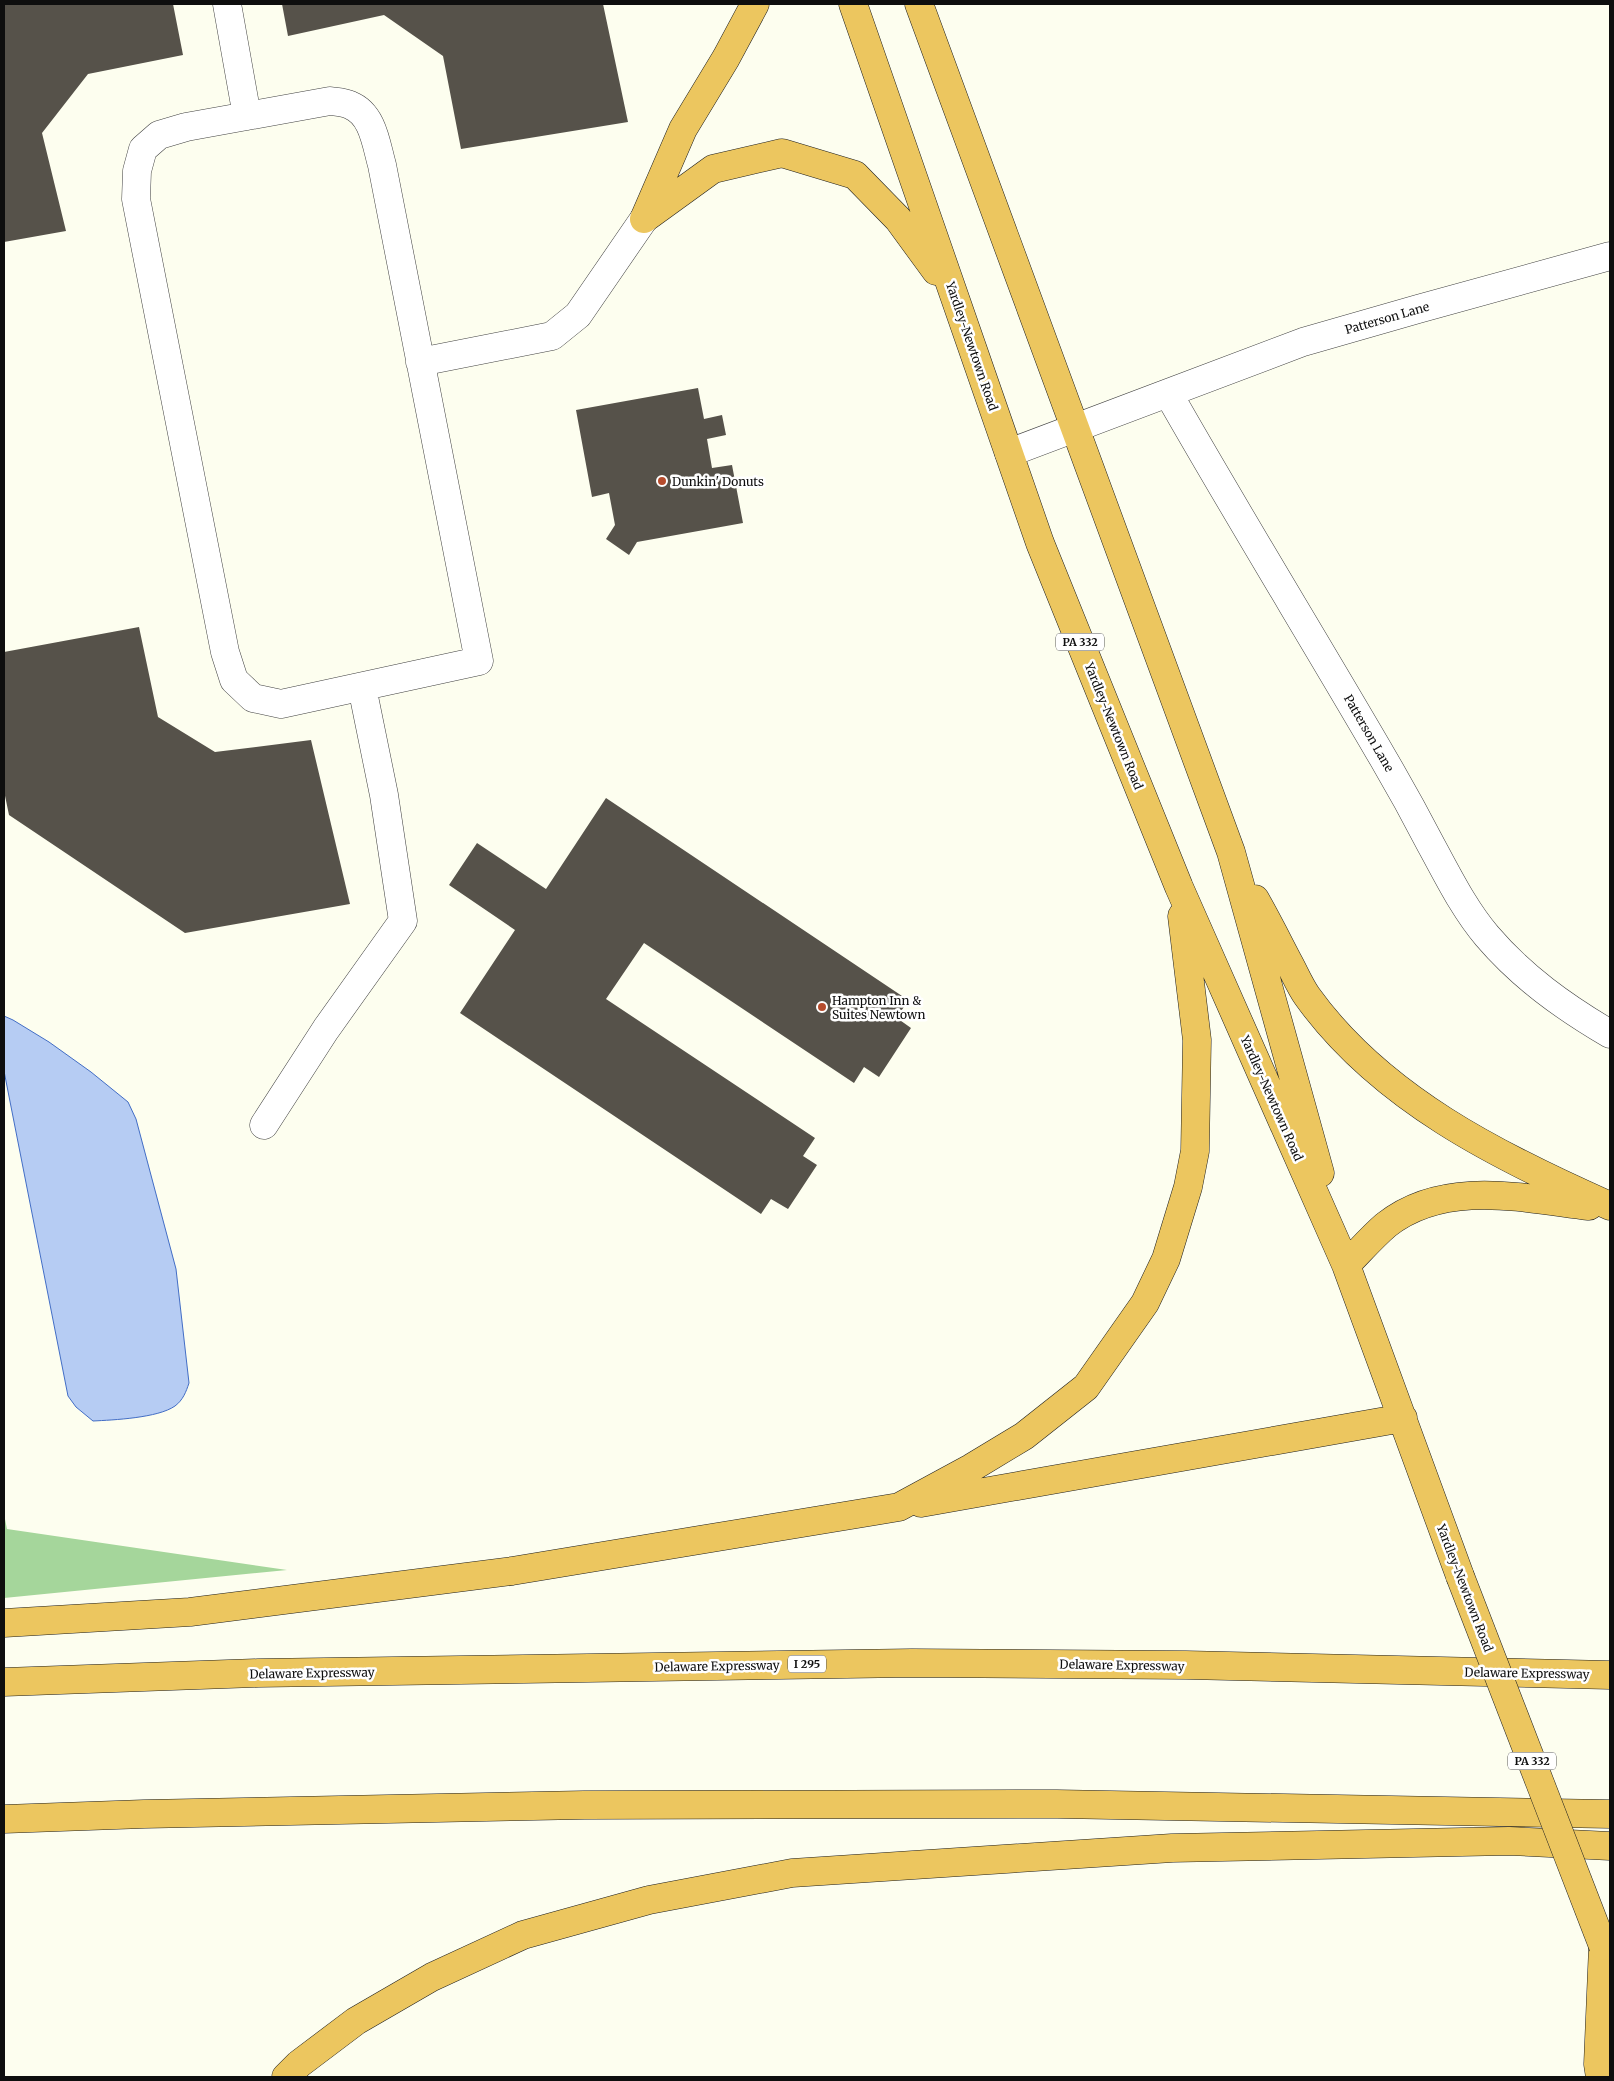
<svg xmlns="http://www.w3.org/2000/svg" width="1614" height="2081" viewBox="0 0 1614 2081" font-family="Merriweather,serif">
<rect width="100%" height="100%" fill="#fdfeef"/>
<path fill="#a5d69b" d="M4 1514 7 1529 287 1570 4 1598Z"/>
<path fill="#b6ccf3" stroke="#426dc5" d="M4 1016 13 1020 49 1042 91 1072 128 1102 136 1119 176 1269 189 1383C186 1392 183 1400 175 1406 158 1418 113 1420 93 1421L76 1407 68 1396 4 1071Z"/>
<path fill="#56524a" d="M4 4H173L183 55 88 74 42 133 66 231 4 242Z
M282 4H603L628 122 461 149 443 56 384 15 288 36Z
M698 388 704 419 722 415 726 435 707 439 712 468 732 465 743 523 637 542 629 555 606 539 615 525 609 493 592 497 576 410Z
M139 627 158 717 215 752 311 740 350 904 185 933 9 815 4 791V652Z
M606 798 908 1000 897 1018 911 1028 879 1077 864 1067 854 1083 644 943 606 999 815 1138 803 1156 817 1165 788 1209 771 1199 761 1214 460 1013 515 930 449 885 477 843 546 889Z"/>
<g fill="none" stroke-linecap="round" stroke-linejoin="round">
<g stroke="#414141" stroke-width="29">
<path id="minor" d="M227 4 247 116
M330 101C336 102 344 102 350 105 373 114 376 144 382 165L479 661 281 704 253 698 234 680 225 652 136 199 137 171 143 149 159 135 186 127Z
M420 362 552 336 578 315 644 219
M1168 393C1238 516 1312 636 1383 758 1400 787 1416 816 1431 845 1448 876 1464 909 1487 936 1522 977 1564 1007 1610 1034
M1009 453 1303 342 1418 309 1610 256
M264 1125 326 1029 403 921 384 795 362 687"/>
</g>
<g stroke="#1f1f1f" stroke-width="29">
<path id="highway" d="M853 4 1040 543 1179 887 1346 1265 1460 1576
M919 4 1231 852 1320 1173
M644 219 713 169 782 153 855 175 898 219 936 271
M644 219 683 129 726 58 755 4
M1255 899C1267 920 1278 942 1289 963 1295 974 1300 986 1307 996 1380 1098 1499 1157 1610 1206
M1346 1265C1359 1252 1372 1237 1386 1225 1444 1179 1523 1198 1589 1206
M921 1503 1403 1418
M4 1623 190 1612 512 1571 899 1507 971 1468 1024 1436 1086 1387 1145 1303 1166 1259 1188 1187 1195 1151 1197 1040 1182 916
M4 1682 258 1673 912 1663 1186 1665 1610 1675
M4 1819 144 1814 584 1805 1057 1804 1610 1814
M286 2077 299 2064 356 2021 432 1977 523 1935 649 1900 792 1873 1172 1848 1509 1841 1610 1846
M1600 2077 1598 2064 1603 1946"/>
</g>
<use href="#minor" stroke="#fff" stroke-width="28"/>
<use href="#highway" stroke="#ecc65f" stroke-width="28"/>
<g stroke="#1f1f1f" stroke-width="29" stroke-linecap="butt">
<path id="highway-bridge" d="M1460 1576 1603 1946"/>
</g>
<use href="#highway-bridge" stroke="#ecc65f" stroke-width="28"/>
</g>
<g fill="#b64c2d" stroke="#fff" stroke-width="2">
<circle cx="662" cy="481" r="5"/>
<circle cx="822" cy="1007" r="5"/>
</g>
<g text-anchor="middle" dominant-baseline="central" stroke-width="5" stroke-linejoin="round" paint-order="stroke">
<g fill="#fff" stroke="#565656" stroke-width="1">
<rect x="1056" y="633.5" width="48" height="17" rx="4"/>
<rect x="788" y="1655.5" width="38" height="17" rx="4"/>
<rect x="1508" y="1752.5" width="48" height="17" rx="4"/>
</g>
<g font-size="11" font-weight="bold" fill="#0e0e0e">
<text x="1080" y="642">PA 332</text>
<text x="807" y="1664">I 295</text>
<text x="1532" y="1761">PA 332</text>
</g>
<g font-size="12" fill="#0e0e0e" stroke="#fff">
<text transform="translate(1387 318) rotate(-16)">Patterson Lane</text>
<text transform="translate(972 346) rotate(71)">Yardley-Newtown Road</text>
<text transform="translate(1114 726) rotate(68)">Yardley-Newtown Road</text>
<text transform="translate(1369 733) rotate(60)">Patterson Lane</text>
<text transform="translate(1272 1098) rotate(66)">Yardley-Newtown Road</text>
<text transform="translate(1465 1588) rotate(69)">Yardley-Newtown Road</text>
<text transform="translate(1122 1665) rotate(1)">Delaware Expressway</text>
<text transform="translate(717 1666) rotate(-1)">Delaware Expressway</text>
<text transform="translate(312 1673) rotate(-1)">Delaware Expressway</text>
<text transform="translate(1527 1673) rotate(1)">Delaware Expressway</text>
</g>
<g font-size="12" fill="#0e0e0e" stroke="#fff" text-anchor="start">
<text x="672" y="481">Dunkin' Donuts</text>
<text x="832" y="1000">Hampton Inn &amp;<tspan x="832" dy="14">Suites Newtown</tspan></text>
</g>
</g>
<rect width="1614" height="2081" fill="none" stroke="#0e0e0e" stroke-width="10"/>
</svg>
